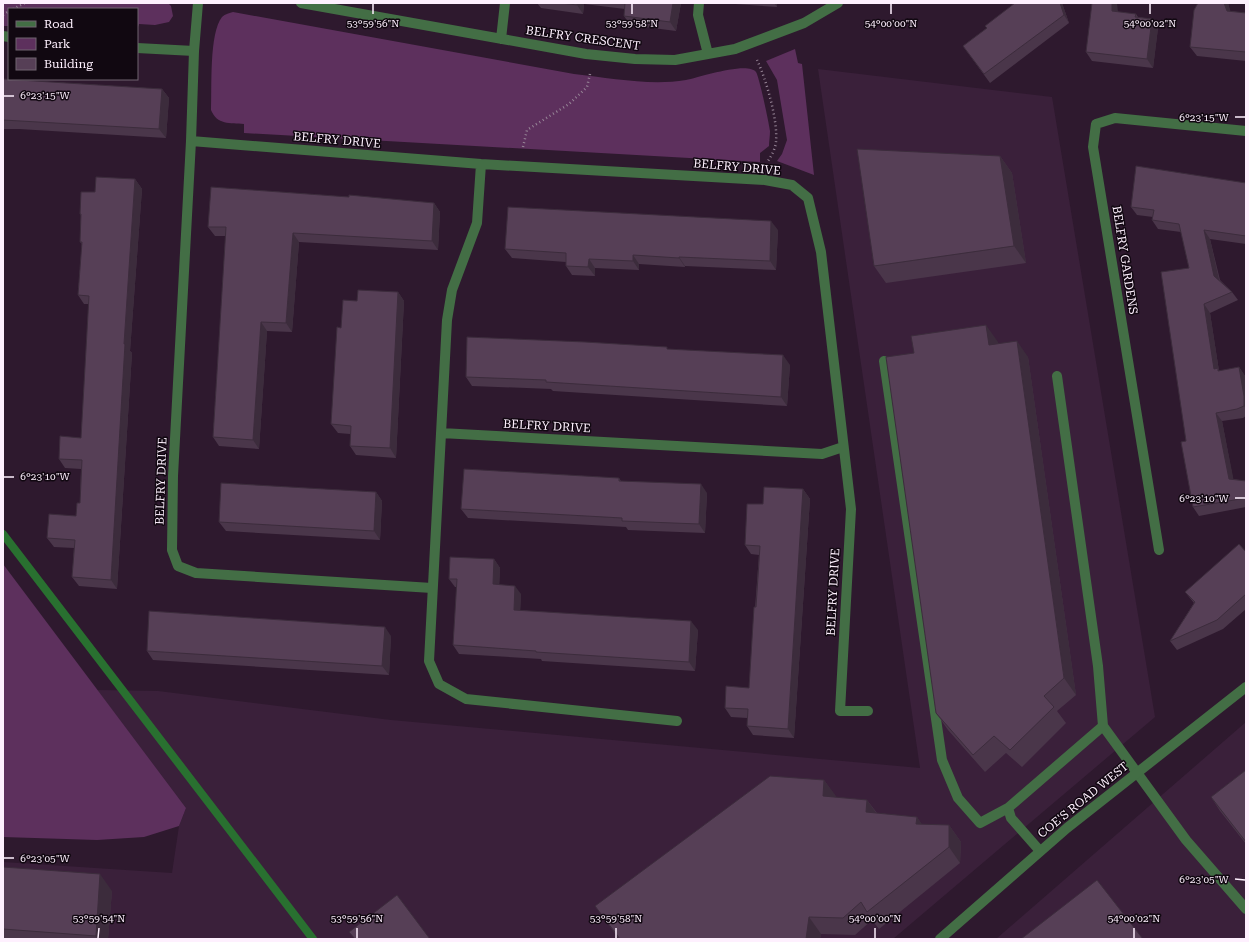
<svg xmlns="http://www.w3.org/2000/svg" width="1249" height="942" viewBox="0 0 1249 942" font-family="'Roboto Serif',serif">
<rect width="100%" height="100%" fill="#2e192e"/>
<path fill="#3a203a" d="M818 69 1052 97 1155 717 893 939H3V862L172 873 179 826 186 808 97 690 158 691 391 720 920 768Z
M1246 722V939H996Z"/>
<path fill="#5d305d" d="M3 3H168L171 6 173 16 169 22 155 25 139 24 137 30V9H9V26H3Z
M233 12 574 74C611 78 650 86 686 80 700 77 748 61 756 72 759 76 769 123 770 131 770 136 769 141 769 146L760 153V162L244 133V124C230 123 217 125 211 110 212 88 209 33 222 17 225 14 230 13 233 12Z
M795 49 798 63 802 64 814 175 777 161 782 154 787 140 777 80 766 61Z
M3 564 186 808 179 826 144 837 97 840 3 837Z"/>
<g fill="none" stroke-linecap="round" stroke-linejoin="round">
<path stroke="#297030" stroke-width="8" d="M3 534 313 939"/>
<path stroke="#978697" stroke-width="2.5" stroke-dasharray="1 3" stroke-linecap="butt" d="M13 9 25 3
M3 15 9 11
M757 60C766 79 778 120 776 141 776 147 772 155 768 161
M523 147 527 130 569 104 587 87 590 74"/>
<path stroke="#436e45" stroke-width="10" d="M884 361 942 760 958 798 980 823 1008 808
M1057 376 1098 666 1103 726 1186 840 1246 909
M1040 851 1011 818 1008 808 1103 726"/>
<path stroke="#436e45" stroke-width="10" d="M198 3 194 51 191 141 173 476 172 550 178 566 196 573 432 588
M301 3 586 54 635 59 675 60 735 49 804 23 838 3
M699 3 698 15 708 54
M3 36 9 37
M501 39 505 3
M137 48 194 51
M191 141 481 164 765 180 792 185 808 198 821 252 851 509 840 711H868
M481 164 477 223 452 290 447 320 429 661 439 684 466 699 677 721
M441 433 822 454 843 447
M1159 550 1093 147 1096 124 1115 118 1246 131
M940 939 1067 828 1246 687"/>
</g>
<path fill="#4a364a" d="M537 3H681L676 31 630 25 624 16 625 9 584 4 583 14 541 8Z
M734 3H777V7L735 4Z
M1062 3 1069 23 990 83 963 46 987 28Z
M1198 3H1228L1230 11 1246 13V61L1197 56 1190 47Z
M1118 12 1136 14 1138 17 1152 19 1158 28 1153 68 1092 61 1086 52Z
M3 79 162 89 169 98 166 138 19 129H3Z
M1000 156 1012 173 1026 263 886 283 874 266Z
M135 179 142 189 130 351 132 353 117 589 79 586 72 577 74 548 54 547 47 538 76 516 80 503 81 469 65 468 59 459 81 438 89 304H84L78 295 82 244 80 242 81 216 80 214 95 192Z
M1246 183V244L1210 239 1220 280 1232 292 1238 300 1210 313 1219 371 1239 367 1245 376 1246 381V416L1243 418 1222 421 1233 479 1246 481V507L1199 516 1193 507 1186 441 1189 268 1181 232 1158 229 1152 220 1153 217 1137 215 1131 207Z
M349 197 434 203 440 212 438 250 299 242 292 332 267 331 259 449 219 446 213 437 226 236H215L208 227Z
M778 230 776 270 685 266V267L639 264V270L595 268V276L572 275 566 266V262L512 258 505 249Z
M398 292 404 301 396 458 356 455 350 446V434L338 433 331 424 341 328 357 301Z
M998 342V343L1028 357 1076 695 1057 711 1066 723 1022 767 1006 753 985 772 948 730 936 713Z
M669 349 790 365 787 406 553 391 551 389 472 386 466 377Z
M619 478 621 481 707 493 705 533 628 530 626 527 468 518 461 509Z
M803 489 810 499 794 738 753 735 747 726V718L731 717 725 708 749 688 759 555 751 554 745 545 763 504Z
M376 492 382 501 380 540 226 531 219 522Z
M1246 552V609L1223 629 1177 650 1170 641 1194 603 1185 592Z
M494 559 500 568 499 585 521 594 520 610 698 630 695 671 542 661 541 659 459 654 453 645 457 587H455L449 579Z
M391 636 389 675 153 660 147 651Z
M1246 770V844L1220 811 1211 797Z
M824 780 836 797 867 800 877 813 917 817 922 825H949L961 842 960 863 879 929 872 920 855 935 821 934 820 939H619L595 906Z
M3 867 112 891 108 939H3Z"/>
<path fill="#3c2c3c" d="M577 3H584V4L583 14 577 5Z
M673 3H681L676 31 670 22Z
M774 3H777V7Z
M1060 3H1062L1069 23 1064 15Z
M1112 3H1117L1119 20 1112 11Z
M1224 3H1228L1233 20 1227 11Z
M1152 19 1158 28 1153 68 1147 59Z
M162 89 169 98 166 138 159 129Z
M1000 156 1012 173 1026 263 1014 246Z
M135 179 142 189 130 351 132 353 117 589 111 580 124 344Z
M434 203 440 212 438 250 432 241Z
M771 221 778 230 776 270 770 261Z
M1204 230 1210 239 1220 284 1214 276Z
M293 233 299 242 292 332 286 323Z
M633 255 639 264V270L633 261Z
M679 257 685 266V267L679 258Z
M589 259 595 268V276L588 267Z
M398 292 404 301 396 458 390 448Z
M1204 304 1210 313 1219 371 1224 377 1214 369Z
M261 322 267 331 259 449 253 440Z
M986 325 998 342 1001 361 989 345Z
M1017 341 1028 357 1076 695 1064 678Z
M783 355 790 365 787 406 781 397Z
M1239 367 1245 376 1246 381V409L1244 406Z
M1216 413 1222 421 1235 487 1229 479Z
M701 484 707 493 705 533 699 524Z
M803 489 810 499 794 738 788 729Z
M376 492 382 501 380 540 374 531Z
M494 559 500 568 499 593 493 584Z
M515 586 521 594 520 619 514 610Z
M691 621 698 630 695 671 689 662Z
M385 627 391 636 389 675 382 666Z
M824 780 836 796 835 813 823 796Z
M867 800 879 817 866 812Z
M917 817 928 833 916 824Z
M949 825 961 842 960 863 949 847Z
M100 874 112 891 108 939H98L96 936Z
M809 917 821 934 820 939H806Z"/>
<path fill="#563f56" stroke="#3c2c3c" d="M561 3H577V5Z
M625 3H673L670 22 624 16Z
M1015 3H1060L1064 15 984 74 963 46 987 28 985 26Z
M1092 3H1112V11L1136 14 1135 17 1152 19 1147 59 1086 52Z
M1198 3H1224L1227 11 1246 13V52L1190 47 1194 10Z
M3 79 162 89 159 129 3 120Z
M857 149 1000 156 1014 246 874 266Z
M1136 166 1246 183V236L1204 230 1214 276 1232 292 1204 304 1214 369 1218 368V371L1239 367 1244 396V406L1237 409 1216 413 1229 479 1246 481V498L1193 507 1181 442 1186 441 1161 272 1189 268 1179 224 1152 220 1154 210 1131 207Z
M96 177 135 179 124 344H125L111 580 72 577 75 540 47 538 49 514 76 516 77 503H80L82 460 59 459 60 436 81 438 89 296 78 295 82 242H80L81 214H80L81 192H95Z
M211 187 349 197V195L434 203 432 241 293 233 286 323 261 322 253 440 213 437 226 227H208Z
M508 207 771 221 770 261 679 257V258L633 255V261L589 259 588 267 566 266V253L505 249Z
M358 290 398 292 390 448 350 446 351 426 331 424 337 327 341 328 343 300 357 301Z
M986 325 989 345 1017 341 1064 678 1044 696 1054 707 1010 750 994 736 973 755 936 713 886 357 914 353 911 336Z
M467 337 585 342 667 347V349L783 355 781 397 546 382V380L466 377Z
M464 469 619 478V481L701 484 699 524 622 521V518L461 509Z
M221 483 376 492 374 531 219 522Z
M764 487 803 489 788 729 747 726 748 709 725 708 726 686 749 688 754 607H756L760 546 745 545 747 504H763Z
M1239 544 1246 552V594L1217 620 1170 641 1195 602 1185 592Z
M450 557 494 559 493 584 515 586 514 610 691 621 689 662 536 652V651L453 645 457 579H449Z
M149 611 385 627 382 666 147 651Z
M1246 770V842L1211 797Z
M770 776 824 780 823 796 867 800 866 812 917 817 916 824 949 825V847L867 912 861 902 843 918 809 917 806 939H620L595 906Z
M3 867 100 874 96 936 3 929Z
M1097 880 1143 939H1021Z
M397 895 430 939H355L349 932Z"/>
<path fill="none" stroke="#fef0fe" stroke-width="1.5" d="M373 14V4M632 14V4M891 14V4M1150 14V4M4 96H14M1235 117H1245M4 477H14M1235 498H1245M4 858H14M1235 879 1245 880M98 938 99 928M357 938V928M616 938V928M875 938V928M1134 938V928"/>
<g text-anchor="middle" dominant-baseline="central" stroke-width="3" stroke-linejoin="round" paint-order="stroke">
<g font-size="12" fill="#fef0fe" stroke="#110811">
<text transform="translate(583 38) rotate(8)">BELFRY CRESCENT</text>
<text transform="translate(337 140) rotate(5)">BELFRY DRIVE</text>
<text transform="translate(737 167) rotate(5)">BELFRY DRIVE</text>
<text transform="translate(1125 260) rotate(81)">BELFRY GARDENS</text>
<text transform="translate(547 426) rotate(3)">BELFRY DRIVE</text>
<text transform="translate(161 481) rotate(-88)">BELFRY DRIVE</text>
<text transform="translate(833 592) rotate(-87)">BELFRY DRIVE</text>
<text transform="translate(1083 800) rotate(-39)">COE'S ROAD WEST</text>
</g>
</g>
<g font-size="10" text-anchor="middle" fill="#fef0fe" stroke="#110811" stroke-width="3" stroke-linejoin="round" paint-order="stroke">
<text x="373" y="27">53°59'56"N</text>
<text x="632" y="27">53°59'58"N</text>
<text x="891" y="27">54°00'00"N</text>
<text x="1150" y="27">54°00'02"N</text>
<text x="45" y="99">6°23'15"W</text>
<text x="1204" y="121">6°23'15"W</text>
<text x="45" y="480">6°23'10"W</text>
<text x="1204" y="502">6°23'10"W</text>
<text x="45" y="862">6°23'05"W</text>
<text x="1204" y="883">6°23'05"W</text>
<text x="99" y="922">53°59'54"N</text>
<text x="357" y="922">53°59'56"N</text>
<text x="616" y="922">53°59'58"N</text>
<text x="875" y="922">54°00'00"N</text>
<text x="1134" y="922">54°00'02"N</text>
</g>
<rect width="1249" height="942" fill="none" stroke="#fef0fe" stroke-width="8"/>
<rect x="8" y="8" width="130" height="72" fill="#110811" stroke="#706570"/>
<rect x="16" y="21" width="20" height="6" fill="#436e45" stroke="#706570"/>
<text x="44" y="28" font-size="12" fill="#fef0fe">Road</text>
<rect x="16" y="38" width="20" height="12" fill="#5d305d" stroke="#706570"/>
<text x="44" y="48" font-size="12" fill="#fef0fe">Park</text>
<rect x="16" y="58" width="20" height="12" fill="#563f56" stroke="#706570"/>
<text x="44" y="68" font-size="12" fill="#fef0fe">Building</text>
</svg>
